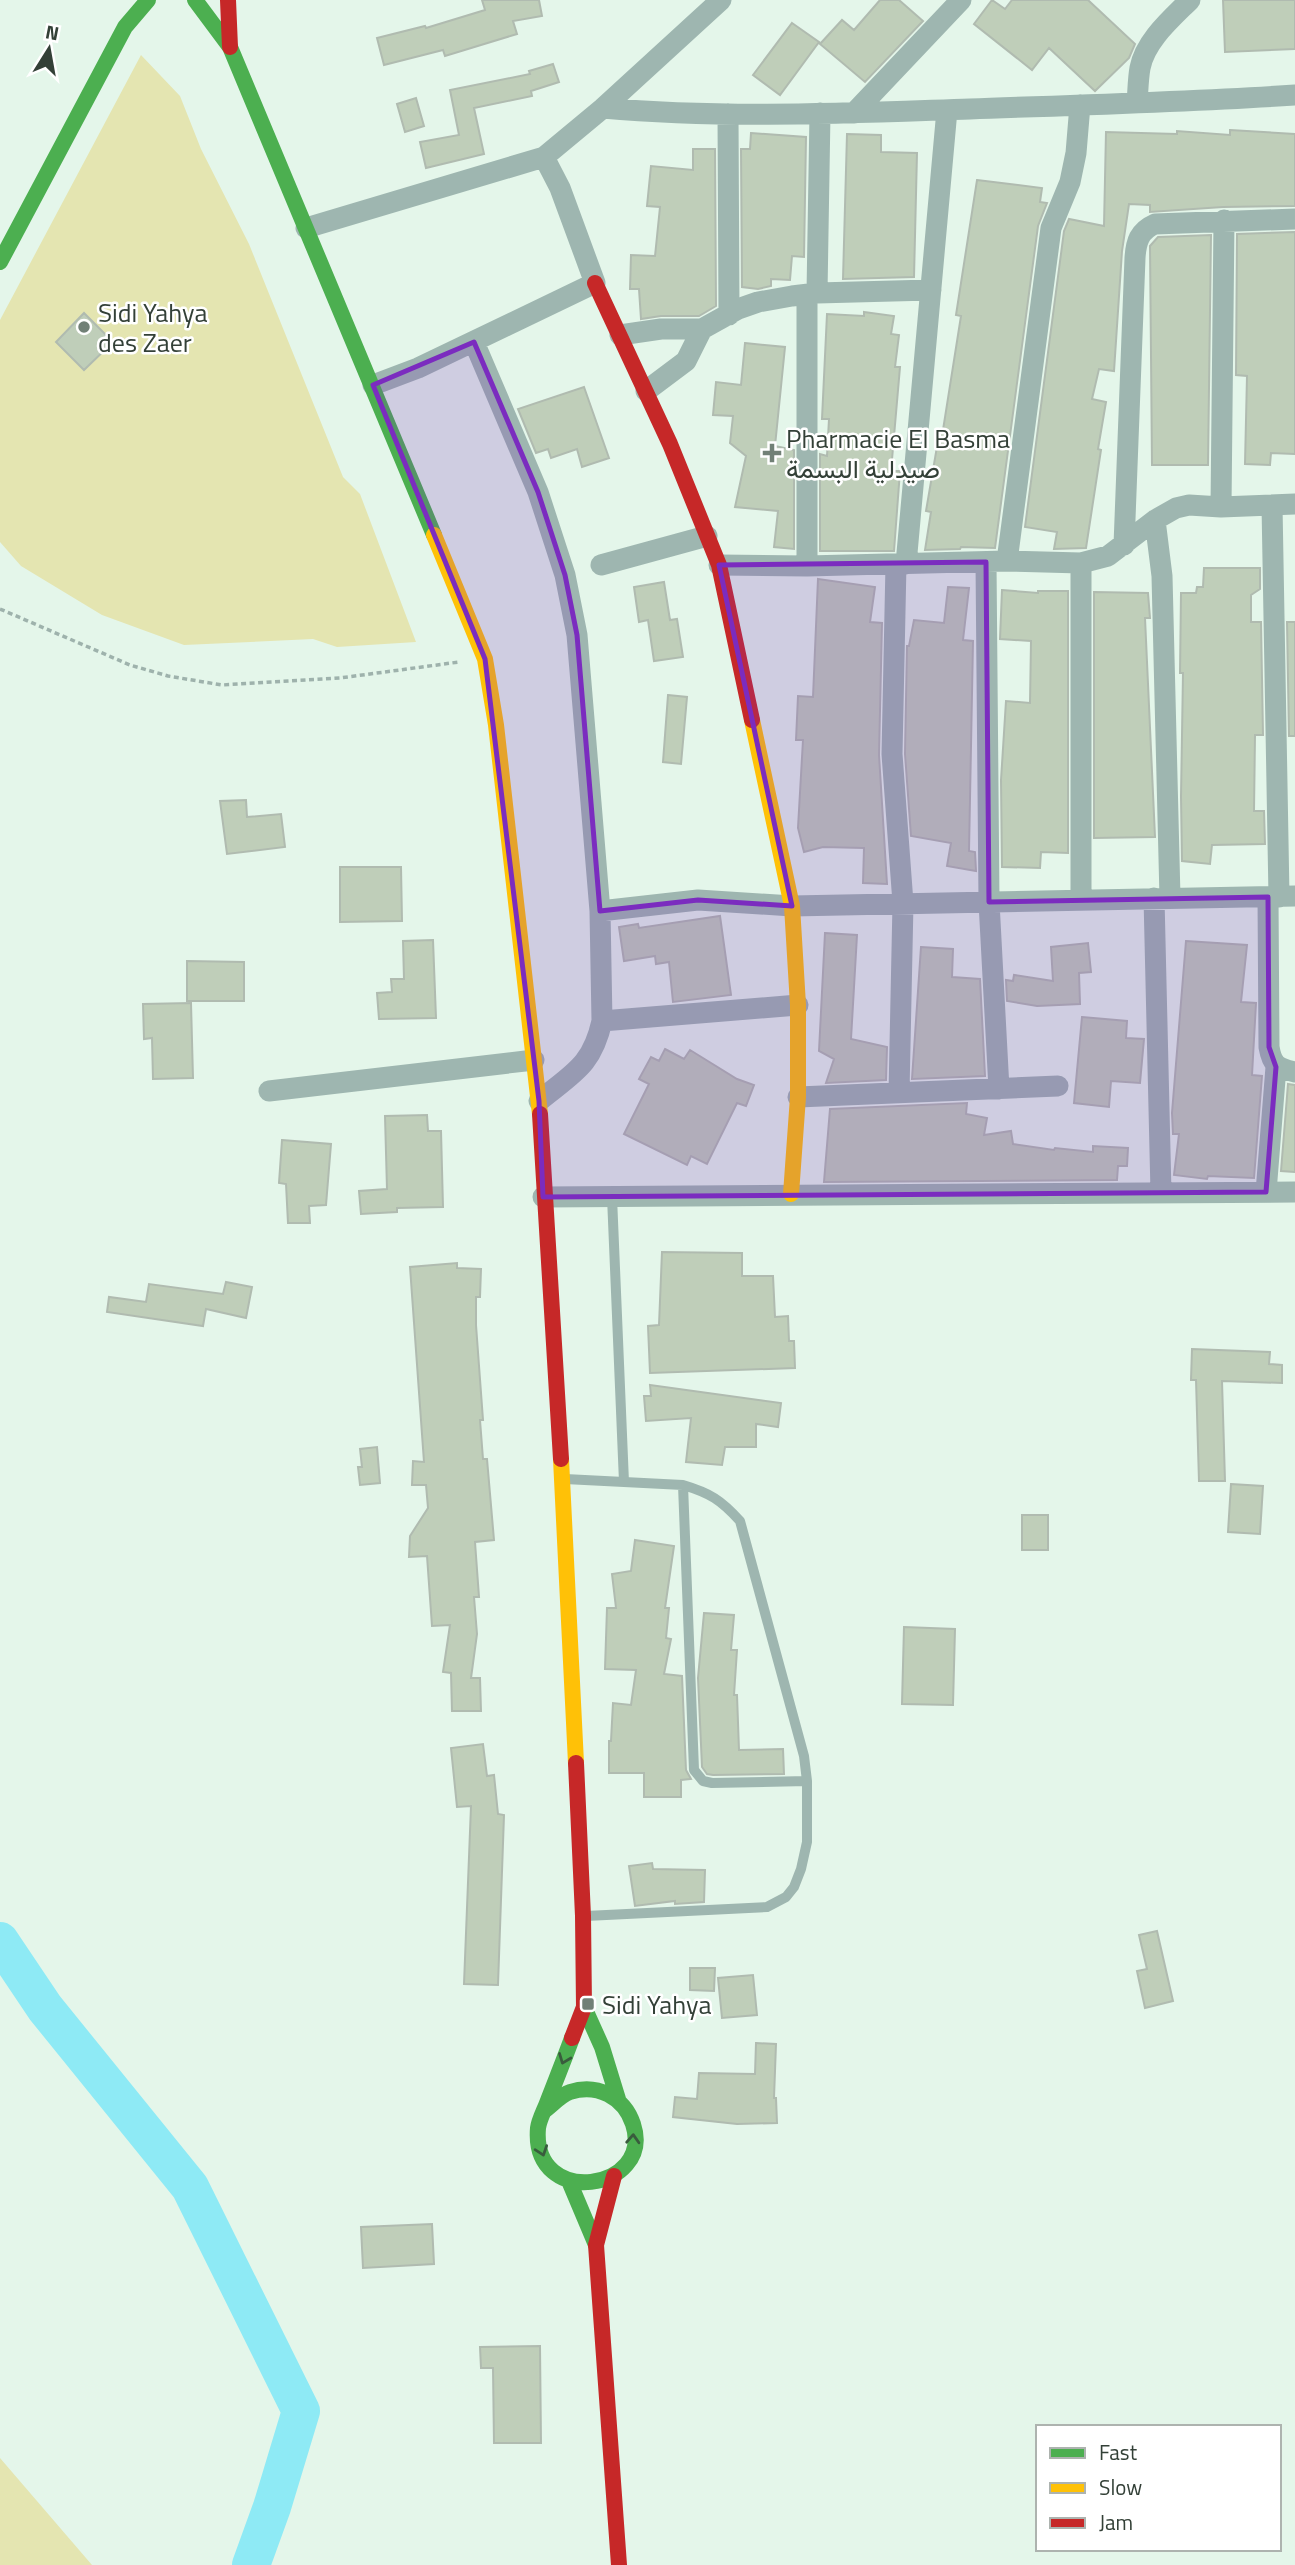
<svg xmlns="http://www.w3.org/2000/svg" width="1295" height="2565" viewBox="0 0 1295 2565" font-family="'Titillium Web',Vazirmatn,sans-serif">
<rect width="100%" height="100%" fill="#e4f6ea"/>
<path fill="#e4e5b1" d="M141 55 180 96 201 149 249 244 343 477 360 494 416 642 337 647 313 639 184 645 102 615 21 566 0 542V320Z
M0 2458 92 2565H0Z"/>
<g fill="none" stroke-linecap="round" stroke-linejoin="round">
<path stroke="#8eeaf5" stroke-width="38" d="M0 1941 45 2008 190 2187 301 2411 272 2507 251 2565"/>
</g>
<path fill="#bfceb9" stroke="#b0bbb0" stroke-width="2" d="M482 0H539L542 16 513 21 517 34 445 56 443 50 384 65 377 38 425 26 426 28 485 10Z
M880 0H899L923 21 865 82 820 44 842 20 854 30Z
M992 0 1005 9 1012 0H1088L1135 44 1129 58 1095 91 1049 48 1032 70 974 24Z
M1223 0H1295V49L1225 52Z
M792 23 819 42 780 95 753 75Z
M553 64 559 82 531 91 532 96 474 108 484 154 426 168 420 142 459 135 450 90 530 74 529 71Z
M416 98 424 126 405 132 397 104Z
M1230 130 1295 134V206L1223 207 1150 212V205L1129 204 1122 251 1114 371 1099 369 1092 399 1106 402 1098 449 1101 450 1086 548 1054 549 1057 532 1025 527 1064 231 1069 219 1104 226 1106 132 1177 134V131L1230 135Z
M751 133 806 137 804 257 792 256 790 280 771 279V286L758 289 742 287 741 149H750Z
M847 134 881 135V152L917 153 914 277 843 279Z
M693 149H715L716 306 699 316H661L641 319 639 289H630L631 255 655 256 660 207 647 206 651 166 693 170Z
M977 180 1042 188 1040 202 1047 203 1038 226 995 548 961 547 960 549 925 550 931 512 926 511 940 429 943 430 961 316 956 315Z
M1295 232V454L1271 453 1270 465 1245 464 1247 376 1236 375 1237 234Z
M1211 235 1208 465H1152L1150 246 1158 237Z
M864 312 894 316 891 334 899 335 895 367H900L891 471H900L894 551H820V454L827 456 829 419H822L827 314 864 316Z
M84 313 113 342 84 370 56 342Z
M745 343 785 347 775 446 794 450V549L774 547 778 511 735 507 746 456 730 443 733 416 713 415 716 382 741 385Z
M584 387 609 458 582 467 577 449 551 458 548 449 536 453 518 409Z
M1204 568H1260V589L1251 595V622H1261L1263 735H1255L1254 811H1264L1265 844 1212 845 1210 864 1182 861 1181 797 1183 673H1180L1181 593H1196L1197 587H1203Z
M818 579 875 587 870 622 882 623 879 755 887 884 863 883 864 848 823 847 804 852 798 828 803 740H796L798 696 813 697Z
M664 582 670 620 677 619 683 657 654 661 648 620 639 622 634 587Z
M948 587 969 588 963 640 973 641 969 851 975 852 976 871 947 866 951 843 911 836 905 754 907 646H909L914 620 944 623Z
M1002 590 1038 593V591H1068V853L1041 852 1040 868 1002 867 1001 780 1006 701 1030 703 1031 641 1000 639Z
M1094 592 1148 593 1150 618H1145L1155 837 1094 838Z
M1287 622H1295V736H1289Z
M668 695 687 697 681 764 663 762Z
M246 800 247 817 281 814 285 847 227 854 220 801Z
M340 867H401L402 921 340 922Z
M720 916 731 995 673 1002 669 962 656 964 655 956 624 961 619 927 638 924 639 928Z
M825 933 857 935 851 1039 887 1047 886 1080 826 1083 834 1059 819 1051Z
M433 940 436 1018 379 1019 377 993 392 992 391 979H404L403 941Z
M1186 941 1247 945 1241 1002 1256 1003 1252 1075 1262 1076 1254 1178 1208 1176 1207 1179 1174 1175 1179 1134H1173L1172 1113Z
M1088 943 1091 972 1079 973 1080 1004 1037 1006 1007 1001 1006 980 1013 981 1014 975 1053 981 1051 947Z
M921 947 953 949 952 977 980 979 985 1076 912 1079Z
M187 961 244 962V1001H187Z
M191 1003 193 1078 153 1079 152 1038 144 1039 143 1004Z
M1082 1017 1127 1021 1126 1038 1144 1039 1140 1083 1111 1081 1109 1107 1074 1103Z
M665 1049 684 1059 690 1050 737 1079 754 1085 746 1106 737 1103 707 1164 691 1156 687 1165 624 1134 649 1084 639 1079 651 1057 659 1061Z
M1288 1084 1295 1085V1172L1281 1171Z
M967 1103 966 1114 987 1118 984 1135 1011 1131 1013 1144 1054 1150 1055 1148 1093 1152V1146L1128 1148 1127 1166H1118L1117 1180 824 1182 830 1109Z
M427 1115 428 1131H441L443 1207 397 1208V1212L361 1214 359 1191 387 1189 385 1116Z
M282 1140 331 1144 326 1205 309 1206 310 1223H288L286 1184 279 1183Z
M662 1252 742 1253V1276H773L775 1317 788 1316 789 1341H794L795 1368 650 1373 648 1326 659 1325Z
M457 1263V1268L481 1269 480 1297H476V1325L483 1420H480L483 1459H487L494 1540 475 1542 479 1597H474L477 1634 471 1678H480L481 1711H452L451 1673 443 1672 450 1625 432 1626 427 1556 409 1557 410 1536 428 1508 426 1485H412L413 1461 424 1462 410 1267Z
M226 1282 252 1287 246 1318 206 1309 203 1326 107 1312 109 1297 146 1302 149 1284 223 1294Z
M1192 1349 1270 1352 1269 1364 1282 1365V1383L1222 1381 1225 1481H1199L1196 1380H1191Z
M650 1385 781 1403 778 1427 756 1424V1447H725L722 1465 686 1462 691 1418 646 1421 644 1396H651Z
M377 1447 380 1483 360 1485 358 1467H362L360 1449Z
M1231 1484 1263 1486 1260 1534 1228 1532Z
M1022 1515H1048V1550H1022Z
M635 1540 674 1546 665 1608H669L666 1638 671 1639 664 1674 682 1676 686 1770 691 1779 681 1780V1797H644V1773H609V1741H611L613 1703 631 1705 636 1670 605 1669 607 1608H616L612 1574 631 1571Z
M704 1613 734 1615 731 1650H737L734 1695H737L739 1750 783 1749 784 1774 713 1775 707 1774 702 1767 698 1678Z
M904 1627 955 1629 953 1705 902 1704Z
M483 1744 487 1776 494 1775 498 1814 504 1815 498 1985 464 1984 471 1806 457 1807 451 1748Z
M652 1863 653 1869 705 1870 704 1902 675 1904V1901L635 1906 629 1866Z
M1157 1931 1173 2001 1145 2008 1137 1971 1147 1969 1139 1935Z
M690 1968H715L714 1991 690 1990Z
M753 1975 757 2015 722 2018 718 1978Z
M756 2043 776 2044 774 2098H776L777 2123 737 2124 673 2117 675 2097 697 2099 699 2073 755 2074Z
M432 2224 434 2264 363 2268 361 2227Z
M540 2346 541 2443H494L493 2368H481L480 2347Z"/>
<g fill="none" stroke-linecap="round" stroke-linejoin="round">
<path stroke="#9eb2ac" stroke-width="3.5" stroke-dasharray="5 3.5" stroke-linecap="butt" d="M0 609 130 665 168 676 222 685 340 678 459 662"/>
<path stroke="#9eb6b0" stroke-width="10" d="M612 1197 624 1482
M565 1479 683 1485 694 1770 703 1781 712 1783 807 1781
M586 1916 767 1907 786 1897 794 1887 801 1869 807 1842V1781L804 1756 740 1521C721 1500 710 1493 683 1485"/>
<path stroke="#9eb6b0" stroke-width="21" d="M1137 103C1138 91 1138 79 1140 68 1145 41 1171 19 1190 0
M603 108C725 119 848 113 970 109 1079 105 1187 102 1295 95
M854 113 961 0
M728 114 729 315
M306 228 544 157 603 108 721 0
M817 293 820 113
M620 335 661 329H702L738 309 758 302 792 296 817 293 931 290
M474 342 538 492 565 575 577 635 600 911 602 1021C592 1066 573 1073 539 1101
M373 385 418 368 595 283 560 188 544 157
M646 391 686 361 702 329
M1272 505 1279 897
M1221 507 1224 220
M1155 520 1162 576 1170 898
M1124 545 1135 258C1136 242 1139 231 1155 224L1295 219
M1007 561 1051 228 1070 182 1076 153 1080 105
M986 562 989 902 999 1089
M1081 563V900
M896 564 892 754 903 903 899 1093
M906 564 947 110
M601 565 707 536
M719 565 807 566 1007 561 1081 563 1108 556 1155 520 1176 508 1189 505 1221 507 1295 504
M807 566V294
M1268 897 1269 1047C1272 1065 1277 1068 1295 1072
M1154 898 1161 1193
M600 911 698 900 792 906 1295 896
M602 1021 798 1005
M269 1091 534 1060
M798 1097 1058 1086
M1266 1192 1276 1067
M543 1197 1295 1192"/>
<path stroke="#4caf50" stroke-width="16" d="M195 0 230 47 434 535
M0 262 125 27 148 0
M584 2007 602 2047 618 2099
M544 2111C552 2105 561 2095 570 2092 597 2083 624 2097 633 2124 655 2191 531 2210 538 2128 539 2120 544 2111 547 2103 555 2082 564 2060 572 2038
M569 2181 596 2245"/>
<path stroke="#ffc107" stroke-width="16" d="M434 535 485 659 496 725 540 1114
M752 720 792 906 798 1005V1097L791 1194
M561 1459 576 1763"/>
<path stroke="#c62828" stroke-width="16" d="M228 0 230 47
M595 283 670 444 719 565 752 720
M540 1114 561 1459
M572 2038 584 2007 583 1916 576 1763
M614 2176 596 2245 619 2565"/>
</g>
<defs><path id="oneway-chevron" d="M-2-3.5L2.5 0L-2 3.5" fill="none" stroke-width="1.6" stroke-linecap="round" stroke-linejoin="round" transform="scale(1.75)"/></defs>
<g stroke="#395c3d">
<use href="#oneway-chevron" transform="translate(564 2059) rotate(111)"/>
<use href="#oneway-chevron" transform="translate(633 2139) rotate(-87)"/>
<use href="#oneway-chevron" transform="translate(542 2151) rotate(71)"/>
</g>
<path fill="#7b2cbf" fill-opacity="0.2" stroke="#7b2cbf" stroke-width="5" stroke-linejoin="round" d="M474 342 538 492 565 575 577 635 600 911 698 900 792 906 719 565 986 562 989 902 1268 897 1269 1047 1276 1067 1266 1192 543 1197 539 1101 485 659 373 385Z"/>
<g fill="#718076" stroke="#fff" stroke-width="2.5">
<circle cx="84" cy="327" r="7"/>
<path d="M768.5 442.5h7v7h7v7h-7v7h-7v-7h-7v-7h7z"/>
<rect x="581" y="1997" width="14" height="14" rx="3.5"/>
</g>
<g text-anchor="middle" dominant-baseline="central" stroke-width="5" stroke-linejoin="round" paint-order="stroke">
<g font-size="26" fill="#334037" stroke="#fff" text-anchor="start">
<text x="98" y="312">Sidi Yahya<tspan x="98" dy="30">des Zaer</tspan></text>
<text x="786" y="438">Pharmacie El Basma<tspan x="786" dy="30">صيدلية البسمة</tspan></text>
<text x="602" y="2004">Sidi Yahya</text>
</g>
</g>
<rect x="1036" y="2425" width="245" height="126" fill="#ffffff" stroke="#adb3af" stroke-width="2"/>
<rect x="1050" y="2448" width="35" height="10" fill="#4caf50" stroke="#adb3af" stroke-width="2"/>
<text x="1099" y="2460" font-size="21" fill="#334037">Fast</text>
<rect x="1050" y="2483" width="35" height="10" fill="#ffc107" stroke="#adb3af" stroke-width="2"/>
<text x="1099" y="2495" font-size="21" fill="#334037">Slow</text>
<rect x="1050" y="2518" width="35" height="10" fill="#c62828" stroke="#adb3af" stroke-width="2"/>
<text x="1099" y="2530" font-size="21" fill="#334037">Jam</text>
<g transform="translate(49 49) rotate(11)" stroke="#ffffff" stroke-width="5" paint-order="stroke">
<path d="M0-5L12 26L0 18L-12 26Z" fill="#334037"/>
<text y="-10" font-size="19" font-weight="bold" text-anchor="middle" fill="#334037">N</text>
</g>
</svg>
